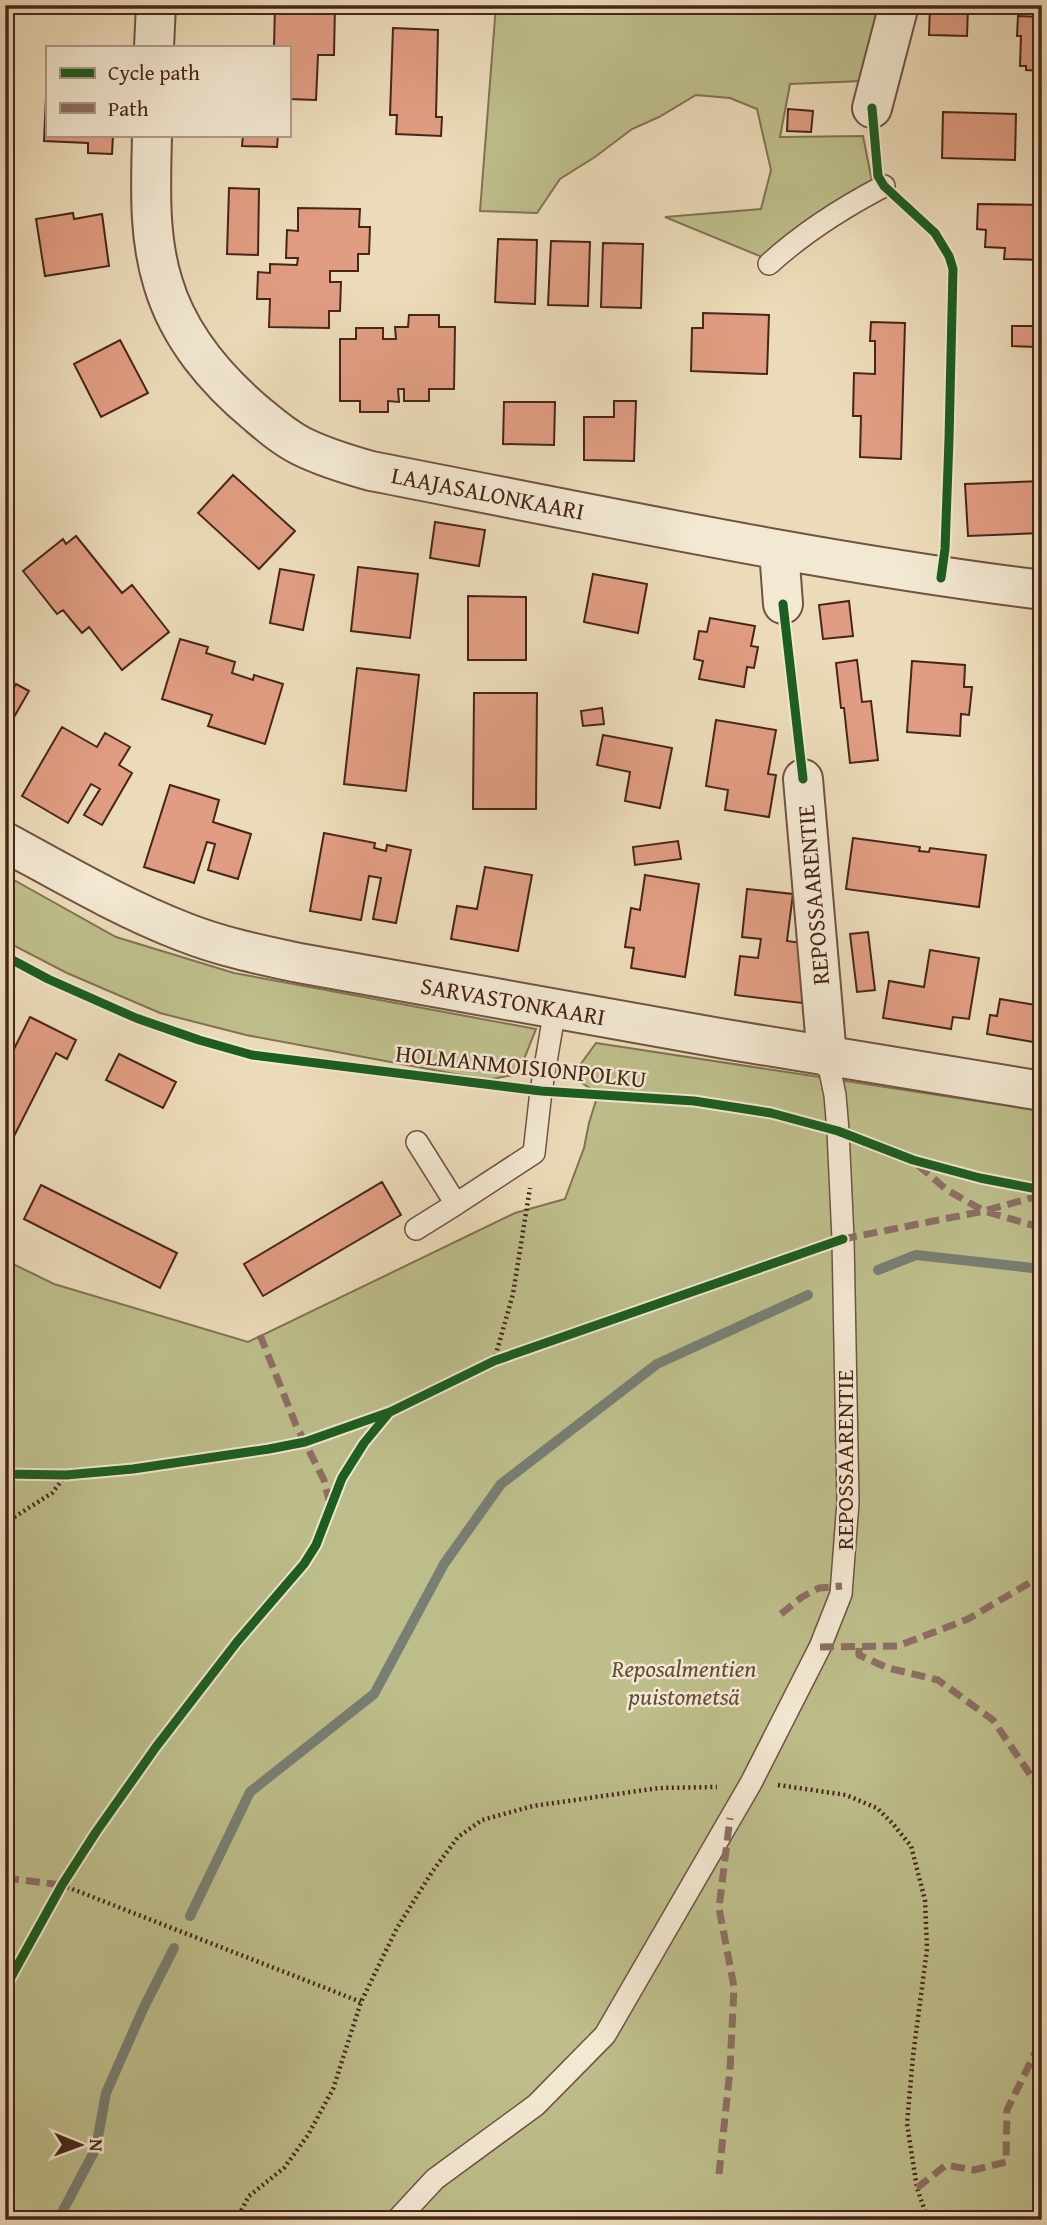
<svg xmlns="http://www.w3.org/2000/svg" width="1047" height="2225" viewBox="0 0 1047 2225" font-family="'Gentium Book Plus',serif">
<rect width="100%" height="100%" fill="#ecdbb9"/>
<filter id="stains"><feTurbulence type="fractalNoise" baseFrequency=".00286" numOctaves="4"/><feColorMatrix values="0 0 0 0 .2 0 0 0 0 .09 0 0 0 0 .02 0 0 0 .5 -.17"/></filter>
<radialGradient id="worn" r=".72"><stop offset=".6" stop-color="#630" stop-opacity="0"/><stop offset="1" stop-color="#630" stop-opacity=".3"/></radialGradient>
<path fill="#bdbe8b" stroke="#827252" stroke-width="2" d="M496 5H881L862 81 790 84 780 137 863 136 873 186 762 257 665 217 761 209 771 170 757 109 730 98 696 95 659 117 632 129 595 157 560 179 537 213 480 211Z
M5 875 116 937 234 973 536 1029 518 1074 487 1080 246 1035 160 1013 67 973 5 941Z
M596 1043 1042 1111V2220H5V1260L54 1284 248 1342 515 1213 565 1199 584 1148 589 1123 598 1094 572 1076Z"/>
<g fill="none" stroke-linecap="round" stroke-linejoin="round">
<path stroke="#787f73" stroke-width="10" d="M878 1270 916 1255 1042 1269
M190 1916 250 1792 374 1694 444 1564 501 1484 657 1364 808 1295
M58 2220 96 2148 106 2093 144 2007 174 1948"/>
</g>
<path fill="#e19d83" stroke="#47261a" stroke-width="2" d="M66 5H97V9Z
M275 5H335L334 55H318L316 100 289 99V47H274Z
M930 5H974V9L968 8 967 36 929 35Z
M1018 16 1042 17V71L1026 70V66H1020L1021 36H1017Z
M393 28 438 30 436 117H442L441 136 396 134 397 115H390Z
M47 76V135H113L112 154 88 153V143L44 141Z
M788 109 813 111 811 132 787 131Z
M943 112 1016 114 1015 160 942 158Z
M243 135H278L277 147 242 146Z
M229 188 259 189 258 255 227 254Z
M978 204 1042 205V260L1004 259 1005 248 985 247 986 230 977 229Z
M298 208 360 209 359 227H370L369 254H358V271H330V282H341L340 311H329V328L269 327 270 299H257L258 272 270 273V264L297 265 298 258H286L287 230 298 231Z
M73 213 74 219 102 214 109 266 45 276 36 219Z
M498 239 537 240 535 304 495 302Z
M551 241 590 242 588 306 548 305Z
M603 243 643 244 641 308 601 307Z
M703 313 769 315 767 374 691 371 692 328H703Z
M409 315H439V327H455L454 389H429V401H404V389H398L399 402 388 401V412H360V401H340V339H356V328H383V339H396L395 327H408Z
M871 322 905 323 901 459 860 457 861 416H853L854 373 875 374V341H870Z
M1012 326H1037V347L1012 346Z
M120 340 148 393 101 417 74 364Z
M614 401H636L634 461 584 460V417H614Z
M504 402H555L554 445 503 444Z
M233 475 295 531 259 569 198 513Z
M1042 481V533L968 536 965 484Z
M5 502 14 519 5 523Z
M435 522 485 530 479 566 430 558Z
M76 536 122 593 132 585 169 632 122 670 89 627 82 633 63 610 57 614 23 571 63 539 66 544Z
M358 567 418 574 410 638 351 631Z
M280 569 314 575 303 630 270 623Z
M593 574 647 584 638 633 584 622Z
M468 596 526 597V660H468Z
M849 601 853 636 823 639 819 605Z
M710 618 755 626 751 646 758 647 754 668 747 667 744 687 699 679 703 661 694 659 699 631 707 632Z
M180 639 208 647 206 653 235 662 232 673 253 680 254 675 283 684 265 744 208 726 212 715 162 699Z
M857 660 862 702 871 701 878 760 850 763 844 708H841L836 663Z
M912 661 965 665 964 687H972L969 715 961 714 960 736 907 732Z
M357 668 419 675 406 791 344 784Z
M16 684 29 691 10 724 5 721V703Z
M474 693H537L536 809H473Z
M602 708 604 724 583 726 581 711Z
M716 720 776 730 768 774 776 775 769 817 725 810 728 790 706 786Z
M62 727 97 747 105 733 130 747 119 765 132 773 102 825 84 815 100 789 91 784 68 823 22 796Z
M603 735 672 748 660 808 625 801 630 772 597 765Z
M170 785 219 800 213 822 251 834 238 879 208 870 215 844 207 842 194 883 144 867Z
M324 833 375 843 374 848 386 851 387 845 411 850 396 923 373 919 381 878 369 876 361 920 310 911Z
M853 838 920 847 919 851 929 852 930 848 986 855 979 907 846 889Z
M678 841 681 859 635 865 633 847Z
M485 867 532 875 518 951 451 939 457 906 477 909Z
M645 875 699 884 685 977 631 968 634 948 625 947 631 908 640 910Z
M747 889 793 894 787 941 809 944 802 1003 735 995 740 956 758 958 761 939 742 937Z
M868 932 875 990 857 992 850 934Z
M930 950 979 958 969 1019 953 1017 951 1029 883 1018 889 981 924 987Z
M1042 970V1037H1039V1043L987 1034 990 1015 997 1016 1000 999 1036 1005Z
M30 1017 76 1040 67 1059 56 1053 5 1154V1067Z
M119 1054 176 1082 163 1108 106 1080Z
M382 1182 401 1215 263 1296 244 1264Z
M41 1185 177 1253 160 1288 24 1219Z"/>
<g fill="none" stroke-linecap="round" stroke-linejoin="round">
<g stroke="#705342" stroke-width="24">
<path id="service" d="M769 264C804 232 842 208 884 186
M417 1142 456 1204 534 1153 541 1091 555 1009
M416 1229 456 1204
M397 2220 435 2179 536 2105 605 2035 751 1783 820 1647 841 1594 848 1502 843 1239 838 1131 835 1095 827 1057"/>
</g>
<g stroke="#705342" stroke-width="42">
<path id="minor" d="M154 47 156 5
M872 108 899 5
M152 135C151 184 148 235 163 283 179 337 215 379 258 415 271 426 285 438 301 446 323 457 346 464 371 471 594 514 816 562 1042 590
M779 550 783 604
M803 779 827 1057
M5 842C64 874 122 908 184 932 222 947 261 955 299 963L725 1039 1042 1091"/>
</g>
<path stroke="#47261a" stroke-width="4.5" stroke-dasharray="2 3.5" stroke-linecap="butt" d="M494 1361 513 1294 530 1188
M5 1523 52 1493 66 1475
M778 1785 846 1795 877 1808 893 1824 911 1846 925 1900 927 1949 913 2056 907 2124 917 2188 928 2220
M62 1885 361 2002
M5 2193 15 2220
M236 2220 249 2196 284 2168 308 2135 333 2089 361 2002 397 1928 432 1872 458 1837 482 1820 533 1806 659 1788 717 1787"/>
<use href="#service" stroke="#f3e8d2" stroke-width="21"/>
<use href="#minor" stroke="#f3e8d2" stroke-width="38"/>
<path stroke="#8d6e63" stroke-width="7" stroke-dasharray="14 7" stroke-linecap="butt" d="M918 1165 947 1190 984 1211 1042 1195
M843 1239 984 1211 1042 1228
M260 1335 296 1425 324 1480 330 1504
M781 1614 802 1597 819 1588 842 1586
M820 1647 898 1646 968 1619 1031 1582 1042 1585
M859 1648V1655L888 1668 938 1680 993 1720 1042 1792
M5 1878 62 1885
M719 2174 730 2070 734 1987 719 1908 730 1818
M917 2188 946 2165 974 2170 1006 2162 1007 2110 1035 2053 1042 2051"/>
<g stroke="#f3e8d2" stroke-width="13">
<path id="cycleway" d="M872 108 878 176 884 186 935 233 949 256 953 269 949 439 945 549 941 578
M783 604 803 779
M5 956 48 979 136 1018 199 1040 252 1055 541 1091 694 1101 771 1113 838 1131 913 1160 980 1178 1042 1190
M5 1474 66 1475 133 1469 269 1449 305 1442 390 1412 494 1361 843 1239
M5 1988 62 1885 96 1832 156 1747 237 1642 304 1564 316 1545 342 1478 364 1443 388 1414"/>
</g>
<use href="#cycleway" stroke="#1b5e20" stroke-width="9"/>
</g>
<g text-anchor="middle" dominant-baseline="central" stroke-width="5" stroke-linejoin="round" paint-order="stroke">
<g font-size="24" fill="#47261a" stroke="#f3e8d2">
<text transform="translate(488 493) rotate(11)">LAAJASALONKAARI</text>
<text transform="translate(813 895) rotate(-95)">REPOSSAARENTIE</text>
<text transform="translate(513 1001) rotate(10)">SARVASTONKAARI</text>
<text transform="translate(521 1066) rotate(6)">HOLMANMOISIONPOLKU</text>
<text transform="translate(844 1460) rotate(-90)">REPOSSAARENTIE</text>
</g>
<g font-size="24" font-style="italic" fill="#644c36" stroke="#f3e8d2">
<text x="684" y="1668">Reposalmentien<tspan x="684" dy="28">puistometsä</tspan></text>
</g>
</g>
<rect width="1047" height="2225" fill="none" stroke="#ecdbb9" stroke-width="28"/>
<rect x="7" y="7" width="1033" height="2211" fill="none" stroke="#47261a" stroke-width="3.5"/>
<rect x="14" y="14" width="1019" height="2197" fill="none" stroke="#47261a" stroke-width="2"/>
<rect x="46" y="46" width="245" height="91" fill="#f3e8d2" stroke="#ae9a88" stroke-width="2"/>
<rect x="60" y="68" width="35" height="10" fill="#1b5e20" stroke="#ae9a88" stroke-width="2"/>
<text x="108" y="80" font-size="21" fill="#47261a">Cycle path</text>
<rect x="60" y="103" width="35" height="10" fill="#8d6e63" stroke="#ae9a88" stroke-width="2"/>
<text x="108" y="116" font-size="21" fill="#47261a">Path</text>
<g transform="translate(80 2145) rotate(91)" stroke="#f3e8d2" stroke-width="5" paint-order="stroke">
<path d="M0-5L12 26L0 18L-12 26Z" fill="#47261a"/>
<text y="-10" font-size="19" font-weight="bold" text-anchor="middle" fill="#47261a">N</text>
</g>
<rect width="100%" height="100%" filter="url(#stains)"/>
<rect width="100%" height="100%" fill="url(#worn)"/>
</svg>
